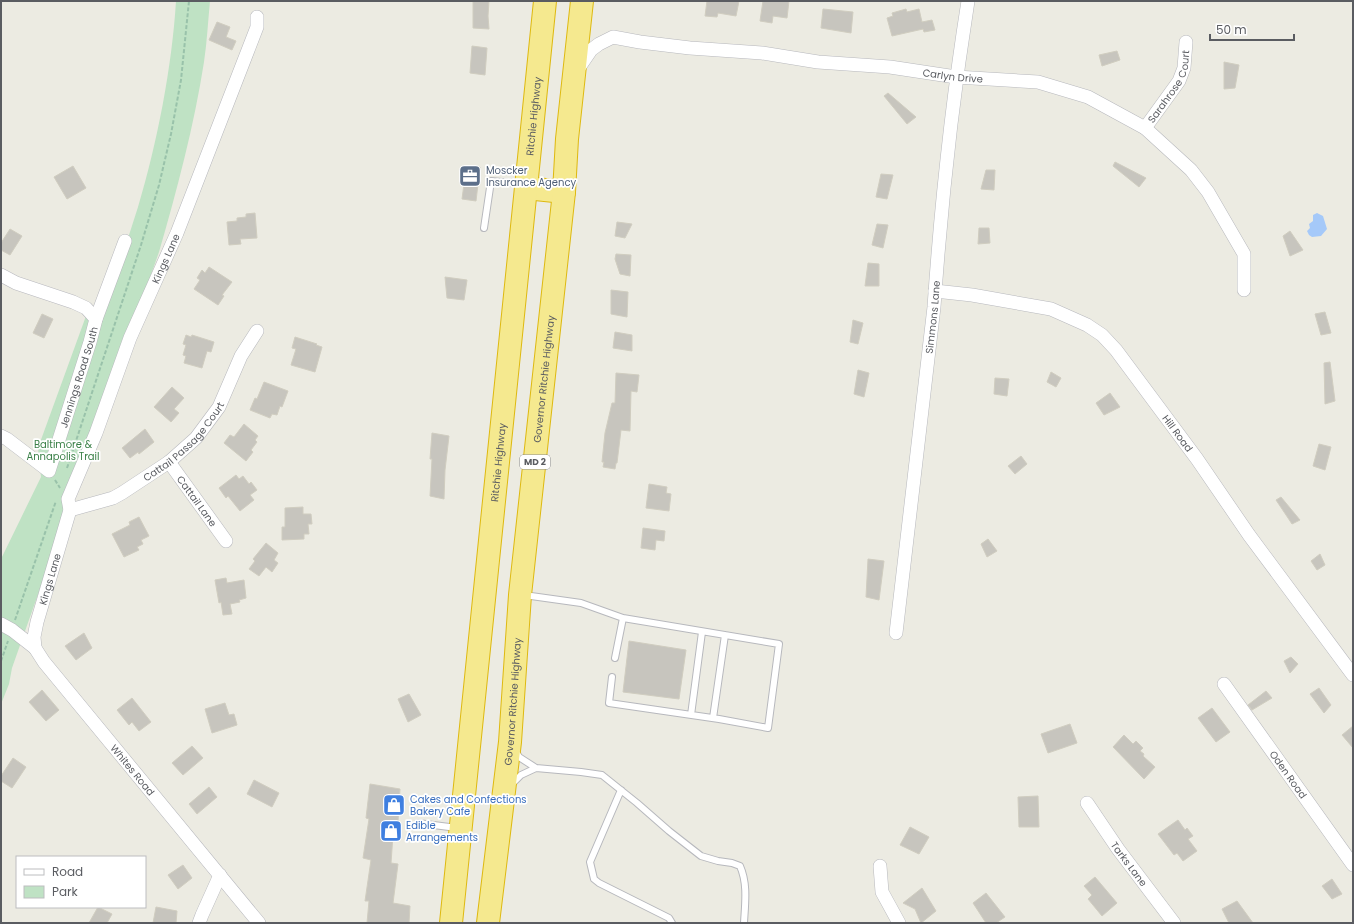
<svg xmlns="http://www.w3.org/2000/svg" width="1354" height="924" viewBox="0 0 1354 924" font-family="Poppins,sans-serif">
<rect width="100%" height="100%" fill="#ecebe2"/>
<path fill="#bfe2c4" d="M176 1H210C208 21 207 42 204 62 194 126 177 190 159 252L12 668 9 684 1 704V559L41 477 38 448 86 316 99 323C112 284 126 246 138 207 157 144 172 67 176 1Z"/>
<path fill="#a5c9f9" d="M1317 213 1323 216 1327 229 1321 236 1312 237 1309 235 1307 231 1310 228 1309 224 1313 221V215Z"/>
<path fill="#c7c5be" stroke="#d0cdc0" d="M473 1H489L488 16 489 29 473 28Z
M707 1H739L736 16 718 13 717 17 705 16Z
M763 1H789L787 18 773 16 772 23 760 21Z
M823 9 853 12 851 33 821 28Z
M906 9 907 12 919 9 922 22 932 20 935 30 924 32 923 29 892 36 887 18 893 16 892 13Z
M217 22 230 27 226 37 236 41 232 50 209 40Z
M472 46 487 48 485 75 470 73Z
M1117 51 1120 60 1102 66 1099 55Z
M1224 62 1239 65 1235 88 1224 89Z
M888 93 916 117 907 124 884 96Z
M1115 162 1146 178 1139 187 1113 166Z
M73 166 86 188 67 199 54 177Z
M464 166 480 167 476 201 462 199 464 184H460L461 168 464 169Z
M986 170H995L994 190 981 189Z
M881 174 893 175 887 199 876 197Z
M255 213 257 238 240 239 241 244 229 245 227 222 237 221V218L246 217V214Z
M617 222 632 224 625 238 615 236Z
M877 224 888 225 883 248 872 245Z
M979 228H989L990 243 978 244Z
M10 229 22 236 10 255 1 250V243Z
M1290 231 1303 250 1290 256 1283 236Z
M616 254 631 255 630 276 620 274 615 259Z
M868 263 879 264V286H865Z
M209 267 232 282 222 295 224 296 218 305 194 289 200 280 197 278 202 270 205 273Z
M445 277 467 280 464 300 447 298Z
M611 290 628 292 627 317 611 314Z
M1325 312 1331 333 1321 335 1315 314Z
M42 314 53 319 44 338 33 333Z
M853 320 863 323 858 344 850 342Z
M615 332 632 335V351L613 348Z
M186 335 191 337 192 335 214 342 211 352 207 351 202 368 184 363 186 356 183 355 186 345 183 344Z
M295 337 317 344 316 345 322 347 315 372 291 365 296 349 292 348Z
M1330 362 1335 401 1325 404 1324 363Z
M858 370 869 373 864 397 854 394Z
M1051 372 1061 378 1056 387 1047 382Z
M616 373 639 375 637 392 631 391 630 431 621 430 617 463H616L615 469 603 467 604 462H602L605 433 612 403H615Z
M995 378 1009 379 1007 396 994 394Z
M264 382 288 391 282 407 280 406 277 415 272 414 270 418 250 410 255 398 257 399Z
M172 387 184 398 174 409 179 413 171 422 154 407Z
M1110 393 1120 407 1104 415 1096 403Z
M244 424 258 436 255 440 257 442 251 450 253 452 246 461 224 443 230 435 234 437Z
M145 429 154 442 139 454 138 452 130 458 122 448Z
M432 433 449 436 445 470 444 499 430 496 432 459H430Z
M1319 444 1331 447 1325 470 1313 466Z
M1021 456 1027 464 1015 474 1008 466Z
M236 475 239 479 243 476 249 484 251 482 257 490 250 495 254 500 240 511 228 496 226 498 219 488Z
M649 484 667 487 666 493 671 494 669 511 646 508Z
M1281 497 1300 520 1292 524 1276 500Z
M303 507V514H311L312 524H308L309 534H304V539L282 540V527H285V508Z
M139 517 149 536 141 540 143 544 137 547 139 550 124 557 112 534 130 525 129 522Z
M643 528 665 531 664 541 656 540 655 550 641 548Z
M988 539 997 551 987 557 981 544Z
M266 543 278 553 274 560 278 563 272 572 266 567 259 576 249 569 255 561 253 559Z
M1320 554 1325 565 1317 570 1311 561Z
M868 559 884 561 879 600 866 597Z
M226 578 227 583 244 580 246 598 239 600 240 602 230 604 232 614 223 615 221 602 219 603 215 580Z
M84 633 92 648 76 660 65 646Z
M629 641 686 650 679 699 623 692Z
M1291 657 1298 664 1290 673 1284 661Z
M1319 688 1331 705 1324 713 1310 694Z
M42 690 59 710 46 721 29 702Z
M1266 691 1272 698 1252 710 1248 705Z
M409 694 421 715 408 722 398 699Z
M132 698 151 722 139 731 132 722 129 725 117 710Z
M225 703 229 715 234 714 237 725 212 733 205 709Z
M1212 708 1230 732 1216 742 1198 718Z
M1070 724 1077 743 1048 753 1041 734Z
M1353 726V748L1342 735Z
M1124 735 1133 744 1136 741 1143 748 1140 751 1144 754 1143 756 1155 767 1144 779 1113 747Z
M192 746 203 758 183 775 172 763Z
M13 758 26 767 12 788 1 781V776Z
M254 780 279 793 272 807 247 794Z
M370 784 400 789 398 822 394 821 391 863 398 864 393 903 410 906 409 923H367L369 901H365L371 860 363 858 369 819 366 818Z
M209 787 217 797 197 814 189 804Z
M1038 796 1039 827H1019L1018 797Z
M1178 820 1185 830 1187 828 1193 836 1188 839 1197 851 1183 861 1177 853 1174 855 1158 834Z
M910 827 929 837 919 854 900 845Z
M183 865 192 878 178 889 168 875Z
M1095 877 1117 903 1102 916 1088 899 1092 895 1084 886Z
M1332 879 1342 894 1332 899 1322 886Z
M922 888 936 911 921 923 915 909 903 903Z
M986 893 1005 917 996 923H986L973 903Z
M1237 901 1253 923H1229L1222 909Z
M98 907 112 914 107 923H89Z
M156 907 177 911 176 923H153Z"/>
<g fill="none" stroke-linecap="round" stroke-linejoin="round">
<g stroke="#b7b8bd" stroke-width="8">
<path id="lane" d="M484 228 491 181 523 184
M524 595 581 603 623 618 779 644 768 728 719 719 609 703 612 677
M615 658 623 618
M691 715 702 632
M713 718 725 635
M515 750 519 757 536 768 581 772 602 775 637 803 669 831 701 856 718 861 732 863 740 866C748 884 745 904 744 923
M511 785 521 775 536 768
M621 790 590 862 594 879 599 883 669 918 672 923
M418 823 457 828"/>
</g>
<g stroke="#b7b8bd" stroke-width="14">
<g id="street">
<path id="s1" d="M578 69 591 50 599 44 613 37 640 42 690 48 762 53 818 62 890 67 956 77 1038 82 1088 97 1145 128 1191 170 1208 192 1244 254V290"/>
<path id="s2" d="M1145 128 1179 81 1184 68 1186 42"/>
<path d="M1 275 16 283 73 302 86 308 96 319"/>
<path id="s3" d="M935 291 972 295 1051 309 1087 325 1102 335 1116 350 1197 459 1249 535 1353 675"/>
<path id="s4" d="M1 436 7 439 49 471 90 342 96 319 125 241"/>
<path id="s5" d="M169 462 226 541"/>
<path id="s6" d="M70 510 113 498 122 493 169 462 196 438 219 407 241 356 257 331"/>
<path id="s7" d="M1 624 12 630 35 648 44 662 259 923"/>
<path id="s8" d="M896 633 934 307C941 205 952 102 968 1"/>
<path id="s9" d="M35 648 34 637 37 622 70 510 68 499 96 433 130 338 177 233 257 27V17"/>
<path id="s10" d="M1224 684 1353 865"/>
<path id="s11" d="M1087 803 1118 849 1174 923"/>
<path d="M880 866 882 892 899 923"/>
<path d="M199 923 202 915 220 875"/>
</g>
</g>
<g stroke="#deb910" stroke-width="24">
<g id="highway">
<path d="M526 188 564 192"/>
<path id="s12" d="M451 923 545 1"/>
<path id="s13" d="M488 923 510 742 520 595 564 192 567 139 582 1"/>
</g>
</g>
<path stroke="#99c2aa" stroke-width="2" stroke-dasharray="4 2" stroke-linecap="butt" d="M67 468 141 245 159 185 171 134 181 80 189 1
M55 480 60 488
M15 620 56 501
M1 661 8 641"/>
<use href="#lane" stroke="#fff" stroke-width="6"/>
<use href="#street" stroke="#fff" stroke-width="13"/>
<use href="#highway" stroke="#f5e98f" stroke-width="22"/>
</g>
<defs>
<g id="office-square" transform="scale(1.15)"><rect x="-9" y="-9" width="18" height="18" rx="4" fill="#5c6f8a" stroke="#fff"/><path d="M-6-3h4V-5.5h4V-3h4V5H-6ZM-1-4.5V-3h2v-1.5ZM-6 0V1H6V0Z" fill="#fff"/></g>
<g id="shop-square" transform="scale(1.15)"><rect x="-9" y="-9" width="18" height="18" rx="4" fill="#3f7fe0" stroke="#fff"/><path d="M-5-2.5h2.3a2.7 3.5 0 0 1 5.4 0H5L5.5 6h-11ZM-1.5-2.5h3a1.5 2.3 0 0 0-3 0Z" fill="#fff"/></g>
</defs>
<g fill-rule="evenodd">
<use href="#office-square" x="470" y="176"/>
<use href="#shop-square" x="394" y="805"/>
<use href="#shop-square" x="391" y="831"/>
</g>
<g text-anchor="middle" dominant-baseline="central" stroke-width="3.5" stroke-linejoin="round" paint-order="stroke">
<rect fill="#fff" stroke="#8c8d90" stroke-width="1" x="520" y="455" width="30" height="14" rx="3"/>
<g font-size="9" font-weight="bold" fill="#5a5c61">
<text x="535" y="462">MD 2</text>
</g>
<g font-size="10" fill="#5a5c61" stroke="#fff">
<text stroke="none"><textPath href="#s1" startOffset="391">Carlyn Drive</textPath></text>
<text stroke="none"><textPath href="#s2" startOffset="49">Sarahrose Court</textPath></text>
<text stroke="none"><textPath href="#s12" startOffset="811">Ritchie Highway</textPath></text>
<text stroke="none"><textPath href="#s9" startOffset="414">Kings Lane</textPath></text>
<text stroke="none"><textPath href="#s8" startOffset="318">Simmons Lane</textPath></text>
<text stroke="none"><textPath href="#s4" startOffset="158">Jennings Road South</textPath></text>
<text stroke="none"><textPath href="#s13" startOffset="547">Governor Ritchie Highway</textPath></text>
<text stroke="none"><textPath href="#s3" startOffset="299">Hill Road</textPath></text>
<text stroke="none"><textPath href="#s6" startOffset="136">Cattail Passage Court</textPath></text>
<text stroke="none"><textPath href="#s12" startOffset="463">Ritchie Highway</textPath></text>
<text stroke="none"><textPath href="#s5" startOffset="48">Cattail Lane</textPath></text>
<text stroke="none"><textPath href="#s9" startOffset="71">Kings Lane</textPath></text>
<text stroke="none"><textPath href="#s13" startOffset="223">Governor Ritchie Highway</textPath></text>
<text stroke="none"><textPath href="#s7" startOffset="198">Whites Road</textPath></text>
<text stroke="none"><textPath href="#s10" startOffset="111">Oden Road</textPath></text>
<text stroke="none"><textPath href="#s11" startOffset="74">Tarks Lane</textPath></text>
</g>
<g font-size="10" fill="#4e5e75" stroke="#fff" text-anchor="start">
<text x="486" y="170">Moscker<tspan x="486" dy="12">Insurance Agency</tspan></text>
</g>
<g font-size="10" fill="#3a8047" stroke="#fff">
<text x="63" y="444">Baltimore &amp;<tspan x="63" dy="12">Annapolis Trail</tspan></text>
</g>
<g font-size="10" fill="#366cbe" stroke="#fff" text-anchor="start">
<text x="410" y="799">Cakes and Confections<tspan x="410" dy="12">Bakery Cafe</tspan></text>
<text x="406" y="825">Edible<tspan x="406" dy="12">Arrangements</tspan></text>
</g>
</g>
<rect width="1354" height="924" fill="none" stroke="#5a5c61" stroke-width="4"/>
<rect x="16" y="856" width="130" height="52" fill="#ffffff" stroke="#bdbec0"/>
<rect x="24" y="869" width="20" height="6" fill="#ffffff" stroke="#bdbec0"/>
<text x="52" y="876" font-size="12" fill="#5a5c61">Road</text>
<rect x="24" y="886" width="20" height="12" fill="#bfe2c4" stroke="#bdbec0"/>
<text x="52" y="896" font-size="12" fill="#5a5c61">Park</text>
<path d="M1210 34v6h84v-6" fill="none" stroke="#5a5c61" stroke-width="2"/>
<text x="1216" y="34" font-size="12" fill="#5a5c61" stroke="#ffffff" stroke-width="3" paint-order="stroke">50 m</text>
</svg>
